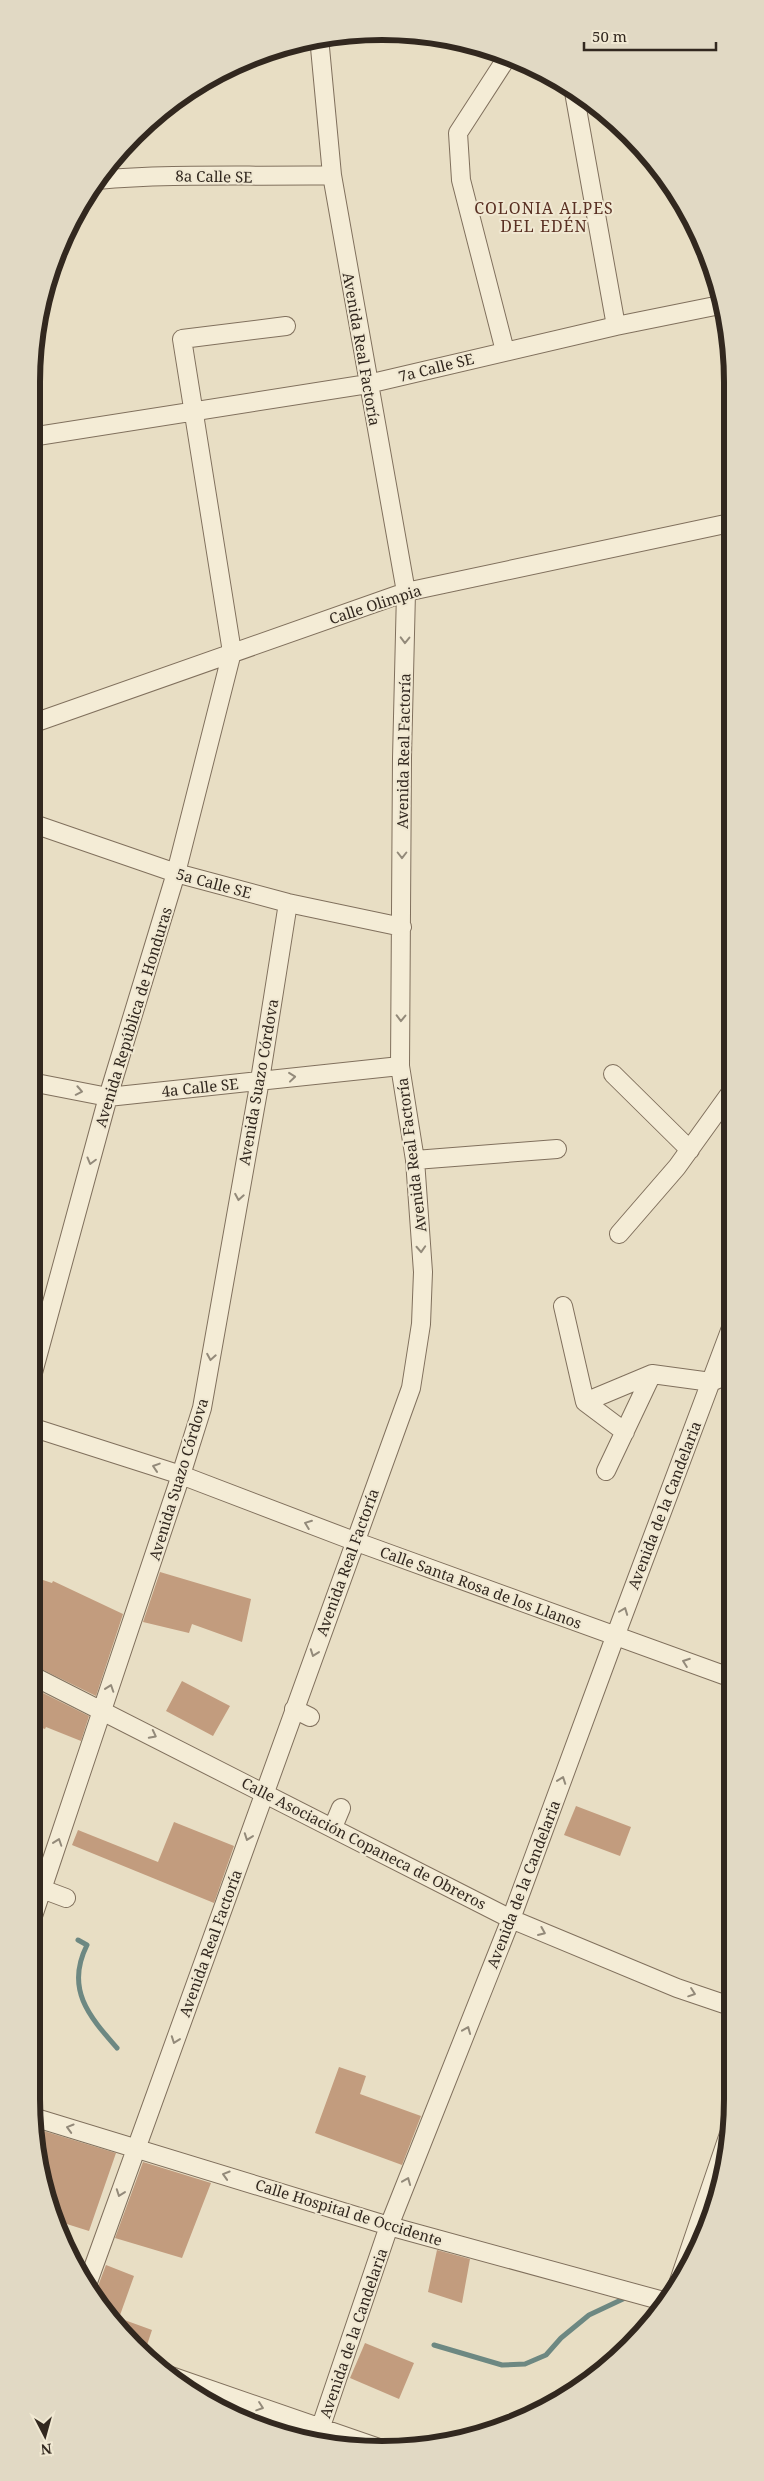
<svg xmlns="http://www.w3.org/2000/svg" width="764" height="2481" viewBox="0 0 764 2481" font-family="'Noto Serif',serif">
<rect width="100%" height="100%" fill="#e8dec4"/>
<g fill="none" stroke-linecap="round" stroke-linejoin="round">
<path stroke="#6d8882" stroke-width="5" d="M78 1940 87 1945C65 1989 89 2016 117 2048
M434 2345 502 2365 525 2364 546 2355 561 2338 589 2315 623 2299"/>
</g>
<path fill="#c29c7e" d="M160 1572 251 1599 242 1642 192 1624 189 1633 143 1622Z
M31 1576 52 1583 53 1581 123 1614 96 1696 31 1664Z
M182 1681 230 1706 213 1736 166 1711Z
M31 1687 89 1716 81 1741 46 1727 45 1729 31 1724Z
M576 1806 631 1827 620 1856 564 1835Z
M174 1822 234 1846 214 1903 72 1845 78 1830 158 1862Z
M339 2067 366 2076 360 2094 421 2116 402 2165 315 2133Z
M34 2128 116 2153 89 2231 54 2220 38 2167Z
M143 2162 211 2183 182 2258 115 2238Z
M437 2250 470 2259 462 2303 428 2292Z
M106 2265 134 2276 119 2318 152 2330 144 2354 118 2330 94 2291 98 2286Z
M365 2343 414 2363 399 2399 350 2378Z"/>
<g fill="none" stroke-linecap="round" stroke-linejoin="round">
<g stroke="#80705d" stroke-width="20">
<path id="minor" d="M574 92 616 326
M97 180C175 173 254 177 332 175
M505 351 461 180 458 133 506 59
M31 437 368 384 616 326 720 305
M31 724 406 592 730 523
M31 823 176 873 288 903 402 927
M613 1074 690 1150
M31 1082 108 1097 400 1066
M415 1160 557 1149
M619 1234 677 1167 731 1092
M563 1306 585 1402 652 1374 711 1382 732 1373
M31 1380 108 1097 176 873 232 652 182 339 286 326
M585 1402 625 1432
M31 1427 181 1475 354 1541 732 1678
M606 1471 652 1374
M31 1675 511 1919 677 1988 733 2007
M294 1709 310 1717
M333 1827 341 1808
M42 1889 66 1898
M31 1922 181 1475 202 1408 260 1080 288 903
M33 2117 389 2226 667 2302
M88 2282 411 1388 421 1324 423 1272 415 1160 400 1066 402 758 406 592 332 175 319 37
M677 2287 730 2131
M165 2374 379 2448
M316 2441 389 2226 511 1919 615 1637 731 1328"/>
</g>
<use href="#minor" stroke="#f4ecd6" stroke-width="18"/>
</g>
<defs><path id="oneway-chevron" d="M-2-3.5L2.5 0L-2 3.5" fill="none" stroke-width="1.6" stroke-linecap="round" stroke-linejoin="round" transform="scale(1.25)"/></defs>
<g stroke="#938a7a">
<use href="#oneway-chevron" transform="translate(405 640) rotate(91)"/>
<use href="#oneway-chevron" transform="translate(402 855) rotate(90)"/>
<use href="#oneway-chevron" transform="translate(401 1018) rotate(91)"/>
<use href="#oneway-chevron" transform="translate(292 1077) rotate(-6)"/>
<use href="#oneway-chevron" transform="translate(79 1091) rotate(11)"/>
<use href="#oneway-chevron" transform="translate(91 1161) rotate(105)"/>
<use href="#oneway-chevron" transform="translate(239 1197) rotate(100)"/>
<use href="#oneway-chevron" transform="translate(421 1249) rotate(87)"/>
<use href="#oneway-chevron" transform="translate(211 1357) rotate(100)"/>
<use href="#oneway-chevron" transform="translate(156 1467) rotate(-162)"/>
<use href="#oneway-chevron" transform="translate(308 1524) rotate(-159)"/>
<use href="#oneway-chevron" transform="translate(624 1611) rotate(-69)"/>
<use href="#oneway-chevron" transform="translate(314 1653) rotate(110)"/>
<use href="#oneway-chevron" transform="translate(686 1662) rotate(-160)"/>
<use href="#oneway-chevron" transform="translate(110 1688) rotate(-71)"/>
<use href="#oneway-chevron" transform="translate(153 1735) rotate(27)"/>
<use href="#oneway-chevron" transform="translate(562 1780) rotate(-70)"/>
<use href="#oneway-chevron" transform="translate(248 1837) rotate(110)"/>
<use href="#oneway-chevron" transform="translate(58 1842) rotate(-71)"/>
<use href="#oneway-chevron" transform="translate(542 1932) rotate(23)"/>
<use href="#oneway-chevron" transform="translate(692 1993) rotate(19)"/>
<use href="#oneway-chevron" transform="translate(467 2030) rotate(-68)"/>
<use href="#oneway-chevron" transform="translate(175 2040) rotate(110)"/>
<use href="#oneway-chevron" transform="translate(70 2128) rotate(-164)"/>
<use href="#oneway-chevron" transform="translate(226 2175) rotate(-163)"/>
<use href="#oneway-chevron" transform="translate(407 2181) rotate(-68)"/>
<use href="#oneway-chevron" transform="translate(120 2193) rotate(110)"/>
<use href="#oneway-chevron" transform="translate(260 2407) rotate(19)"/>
</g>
<g text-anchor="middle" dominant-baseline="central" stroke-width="4" stroke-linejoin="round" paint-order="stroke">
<g font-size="15" fill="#32281f" stroke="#f0e8d2">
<text transform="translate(214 176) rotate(1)">8a Calle SE</text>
<text transform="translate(362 349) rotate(80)">Avenida Real Factoría</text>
<text transform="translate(436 367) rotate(-14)">7a Calle SE</text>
<text transform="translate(375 604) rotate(-18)">Calle Olimpia</text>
<text transform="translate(403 751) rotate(-89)">Avenida Real Factoría</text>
<text transform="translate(214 883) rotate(15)">5a Calle SE</text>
<text transform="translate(133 1017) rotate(-73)">Avenida República de Honduras</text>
<text transform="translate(258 1082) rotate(-80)">Avenida Suazo Córdova</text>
<text transform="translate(200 1087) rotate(-6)">4a Calle SE</text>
<text transform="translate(411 1155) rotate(-97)">Avenida Real Factoría</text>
<text transform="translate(178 1479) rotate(-73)">Avenida Suazo Córdova</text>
<text transform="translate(664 1505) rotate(-69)">Avenida de la Candelaria</text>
<text transform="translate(347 1562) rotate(-70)">Avenida Real Factoría</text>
<text transform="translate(481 1587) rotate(20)">Calle Santa Rosa de los Llanos</text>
<text transform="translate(364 1843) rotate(27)">Calle Asociación Copaneca de Obreros</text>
<text transform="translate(523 1884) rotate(-69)">Avenida de la Candelaria</text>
<text transform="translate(210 1943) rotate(-70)">Avenida Real Factoría</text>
<text transform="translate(349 2212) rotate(17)">Calle Hospital de Occidente</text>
<text transform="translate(353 2333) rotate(-71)">Avenida de la Candelaria</text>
</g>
<g font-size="16" letter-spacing="1" fill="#593023" stroke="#f0e8d2">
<text x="544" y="208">COLONIA ALPES<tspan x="544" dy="18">DEL EDÉN</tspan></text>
</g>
</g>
<path d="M0 0H764V2481H0ZM382 40H382A342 342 0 0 1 724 382V2099A342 342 0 0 1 382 2441H382A342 342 0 0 1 40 2099V382A342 342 0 0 1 382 40Z" fill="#e1d9c4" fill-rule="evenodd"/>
<path fill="none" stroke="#32281f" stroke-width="6" d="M382 40H382A342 342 0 0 1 724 382V2099A342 342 0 0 1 382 2441H382A342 342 0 0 1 40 2099V382A342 342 0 0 1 382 40Z"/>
<g transform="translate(45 2436) rotate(174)" stroke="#f0e8d2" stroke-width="4" paint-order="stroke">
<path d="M0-4L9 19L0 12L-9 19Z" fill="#32281f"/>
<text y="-8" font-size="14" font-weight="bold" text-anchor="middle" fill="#32281f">N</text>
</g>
<path d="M584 42v8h132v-8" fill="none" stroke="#32281f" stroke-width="2.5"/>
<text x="592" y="42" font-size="15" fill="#32281f" stroke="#f0e8d2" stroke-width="4" paint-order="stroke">50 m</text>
</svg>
